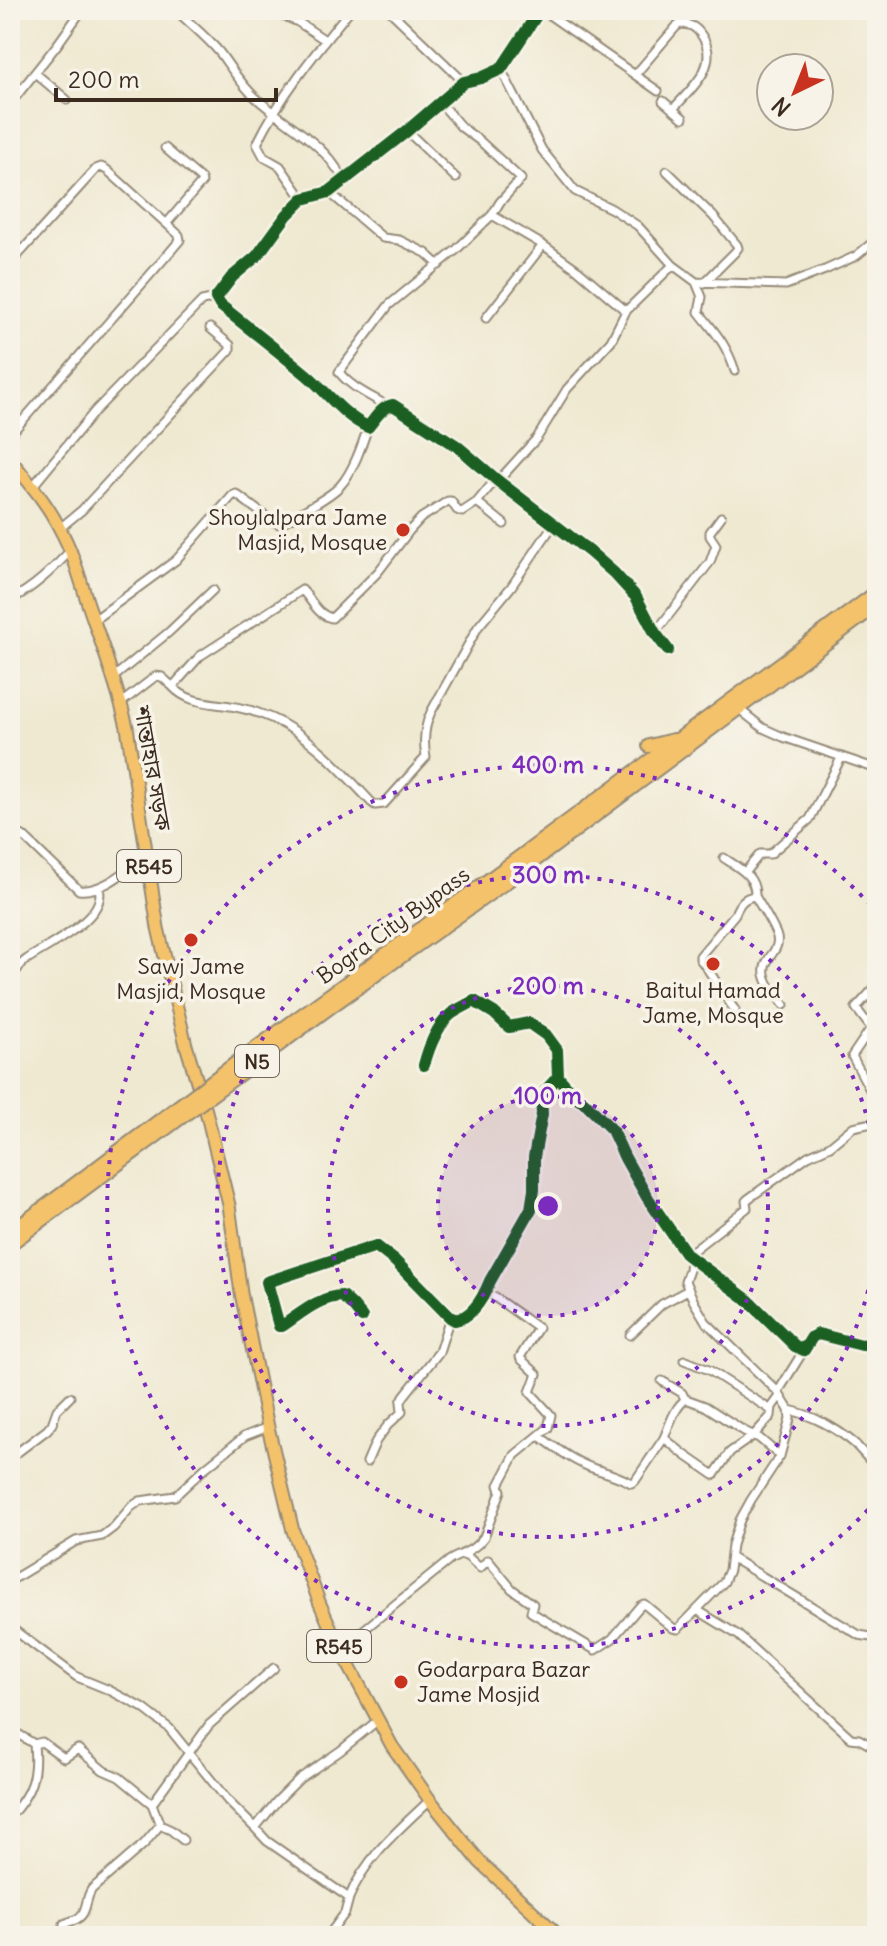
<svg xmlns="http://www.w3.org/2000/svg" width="887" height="1946" viewBox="0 0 887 1946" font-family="Delius,'Noto Sans Bengali',sans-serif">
<rect width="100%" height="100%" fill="#f7f3e8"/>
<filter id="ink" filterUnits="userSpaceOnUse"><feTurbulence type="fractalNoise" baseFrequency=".0125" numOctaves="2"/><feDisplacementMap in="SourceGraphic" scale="16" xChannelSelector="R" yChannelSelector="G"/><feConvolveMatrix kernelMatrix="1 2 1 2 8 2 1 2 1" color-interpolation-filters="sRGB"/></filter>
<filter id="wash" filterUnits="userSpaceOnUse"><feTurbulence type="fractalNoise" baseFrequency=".006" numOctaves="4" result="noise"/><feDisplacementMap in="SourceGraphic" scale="32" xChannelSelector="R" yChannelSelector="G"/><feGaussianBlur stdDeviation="1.8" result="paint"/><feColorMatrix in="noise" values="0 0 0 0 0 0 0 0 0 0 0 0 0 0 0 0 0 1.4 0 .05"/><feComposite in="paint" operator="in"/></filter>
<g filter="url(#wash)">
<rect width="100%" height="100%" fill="#efe9d1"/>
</g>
<g filter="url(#ink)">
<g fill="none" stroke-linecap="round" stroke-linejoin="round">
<g stroke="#958a78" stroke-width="11">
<path id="street" d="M176 10C190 24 207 37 220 53 231 68 241 84 255 97 288 127 321 139 344 180
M252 10 275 12 298 22 325 40
M389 10 464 82
M540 10 501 69 481 78 464 82 407 131 329 192 303 199 287 215 257 256 232 277 216 298 220 305C249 328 278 351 307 375 327 392 343 416 368 427 375 419 381 407 393 405L457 446 498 481 590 552 614 573 636 597 655 633 668 650
M542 10 658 91
M501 69 542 150 575 191 612 209 638 226 673 265 696 282 786 285 825 270 856 256 877 239
M35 73 67 100
M635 75 676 27 680 24C691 24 696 27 702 36 721 65 691 89 673 109
M663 101 683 118
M10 104 57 45 82 10
M407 131 456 178
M165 148 201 179 202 182 167 223
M667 171 713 216 737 245 738 248 735 252 704 283
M329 192 383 238 399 240 426 253 439 265
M303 199 280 166 264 157 257 144C280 96 316 52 350 10
M492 215 543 245 578 270 626 311
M10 264 96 169 101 167 107 170 179 235 180 240 169 253 10 435
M696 282 702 297 699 312C716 334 726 343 735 371
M486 318 543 245
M387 406C371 396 350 387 339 372L389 305 456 250 492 215 500 202 521 179 480 141 461 127 440 102
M498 481 537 438 567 389 611 341 626 311 673 265
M33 486 95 411 202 301 216 298
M477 502 504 524
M60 528 82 510 230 350V345L210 328
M10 600C34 588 52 570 70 551
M94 620 176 560 232 496 236 494 272 521 279 524C293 517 330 497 340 486 353 472 362 445 368 427
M655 633 710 562 716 545 710 536V532L721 517
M114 677 169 632 213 590
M172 686C189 705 213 702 236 707 247 709 260 713 271 718 312 736 341 770 371 802L375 805 384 804 426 757C423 741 424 727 431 712L478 627 511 587 553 525
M121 703 156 676 162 677 172 686 175 684 200 656 302 590C312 600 317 615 332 618L378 572 410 530 421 518 448 501H451L457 510 462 512 477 502 496 479
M744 713 763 728 783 737 877 769
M10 830 23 836 79 890C104 893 128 868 148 855
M724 858C739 868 756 876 755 896 760 905 775 928 777 937 781 953 759 959 766 978 769 988 778 997 784 1005
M745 872 760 854H770L810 819 841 758
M10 980C15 973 19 965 26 960 46 946 108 918 99 888
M877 985 856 1008 871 1028 852 1056 877 1103
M735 1010C722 993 713 975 700 959V956L735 914C739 904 744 897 755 896
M424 1065C429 1047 436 1027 451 1014 458 1009 467 1005 474 1001L494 1013 509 1027 529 1023 546 1035 557 1050 558 1077 578 1099 583 1101 612 1130 625 1158 647 1197 687 1255 748 1300 795 1346 804 1350 812 1337 818 1334 862 1345 868 1344 877 1337
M687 1255 747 1208 746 1201 748 1199 808 1156 830 1146 853 1127 877 1122
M690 1258 689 1270 685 1281 694 1302 706 1322 778 1392
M362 1317 353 1306 342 1296C320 1296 299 1315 282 1326H279L267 1282 376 1246 395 1261 450 1317 455 1320C473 1317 484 1296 490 1281L531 1209 534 1190V1157L542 1114 541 1097 545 1091 558 1077
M630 1335 662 1304 688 1290
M684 1360 709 1370 771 1410
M662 1381 682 1393 685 1399
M780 1396 772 1407 771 1416 753 1436 730 1452 714 1475 685 1455 664 1438C670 1424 674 1408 686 1399L705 1406 744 1431 759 1438 780 1456
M789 1410C812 1415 836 1428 854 1443 862 1451 869 1460 877 1468
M539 1436C556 1448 574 1462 595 1469 608 1473 619 1476 631 1483L635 1481 664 1438
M10 1458 47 1430 52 1424 57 1410 70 1397
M367 1462 376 1441 388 1425 402 1412 401 1402 404 1396 439 1352 450 1317
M463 1555 468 1557 480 1568 488 1560 512 1589 533 1604 531 1612 595 1650 612 1639 640 1606 644 1604 673 1628 678 1629 724 1582 729 1570 732 1545 740 1520 751 1500 780 1456 790 1419 789 1410 778 1392 804 1350
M732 1558 859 1635 877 1638
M10 1581 76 1541 102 1536 114 1527 131 1507 140 1501 175 1496 205 1468 245 1436 268 1427
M697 1610 738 1635 851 1738 859 1739 877 1749
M10 1627 77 1677 109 1690 143 1708 169 1728 228 1801 255 1828
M340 1649 450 1560C463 1553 475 1550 484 1537L501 1491 499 1485 515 1455 548 1428 551 1415 530 1392 537 1374 521 1359 520 1357 538 1328 486 1291
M377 1721 340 1751 299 1779 277 1801 255 1828 267 1841 349 1898C365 1858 399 1829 430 1800
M10 1729 34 1744 42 1742 64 1758 78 1749 103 1770 119 1777 152 1804
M10 1816C32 1793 37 1775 34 1744
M160 1825 171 1830 183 1840
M64 1936V1924C68 1922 73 1921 77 1919 88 1913 85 1898 92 1889L144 1844 160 1825 152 1804 209 1725 274 1668
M328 1936 345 1913 349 1898"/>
</g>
<g stroke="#958a78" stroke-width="15">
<path id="primary" d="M10 459C28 481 47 503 60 529 73 552 80 579 88 604 102 645 117 685 127 727L158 928 186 1045 206 1111 229 1205 241 1293 268 1427 293 1531 320 1604 340 1649 392 1746 430 1800 480 1862 559 1936"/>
</g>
<g stroke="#958a78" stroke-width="16">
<path id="highway" d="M649 746 673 740
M498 873 877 592
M506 882 877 605"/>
</g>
<use href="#street" stroke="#fff" stroke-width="7"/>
<use href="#primary" stroke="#f4c26a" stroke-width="11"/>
<use href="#highway" stroke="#f4c26a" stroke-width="12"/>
<g stroke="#958a78" stroke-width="16" stroke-linecap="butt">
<path id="highway-bridge" d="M10 1233 252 1051 498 873
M10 1244 333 1005 506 882"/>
</g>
<use href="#highway-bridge" stroke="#f4c26a" stroke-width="12"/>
<g stroke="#f7f3e8" stroke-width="17">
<path id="cycleway" d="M540 10 501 69 481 78 464 82 407 131 329 192 303 199 287 215 257 256 232 277 216 298 220 305C249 328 278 351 307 375 327 392 343 416 368 427 375 419 381 407 393 405L457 446 498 481 590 552 614 573 636 597 655 633 668 650
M424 1065C429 1047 436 1027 451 1014 458 1009 467 1005 474 1001L494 1013 509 1027 529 1023 546 1035 557 1050 558 1077 578 1099 583 1101 612 1130 625 1158 647 1197 687 1255 748 1300 795 1346 804 1350 812 1337 818 1334 862 1345 868 1344 877 1337
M362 1317 353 1306 342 1296C320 1296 299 1315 282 1326H279L267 1282 376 1246 395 1261 450 1317 455 1320C473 1317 484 1296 490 1281L531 1209 534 1190V1157L542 1114 541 1097 545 1091 558 1077"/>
</g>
<use href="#cycleway" stroke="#1b5e20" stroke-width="12"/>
</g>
</g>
<circle cx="548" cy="1206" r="110" fill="#7b2cbf" fill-opacity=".12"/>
<g fill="none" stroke="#7b2cbf" stroke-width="4" stroke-dasharray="4 8">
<circle cx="548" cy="1206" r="110"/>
<circle cx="548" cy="1206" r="220"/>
<path d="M877 1243A331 331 0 1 1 877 1169"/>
<path d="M876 1501A441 441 0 1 1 876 911"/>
</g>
<g fill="#c8321e" stroke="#f7f3e8" stroke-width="3">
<circle cx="403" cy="530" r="8"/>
<circle cx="191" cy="940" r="8"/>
<circle cx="713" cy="964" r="8"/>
<circle cx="401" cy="1682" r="8"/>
</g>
<g text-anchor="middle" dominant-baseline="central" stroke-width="7" stroke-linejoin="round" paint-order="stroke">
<g fill="#f7f3e8" stroke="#73665b" stroke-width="2">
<rect x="117" y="850" width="64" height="32" rx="6"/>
<rect x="235" y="1045" width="44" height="32" rx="6"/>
<rect x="307" y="1630" width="64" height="32" rx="6"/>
</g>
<g font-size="20" font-weight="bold" fill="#3b2a1e">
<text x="149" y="866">R545</text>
<text x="257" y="1061">N5</text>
<text x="339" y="1646">R545</text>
</g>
<g font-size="22" fill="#3b2a1e" stroke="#f7f3e8">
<text x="387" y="517" text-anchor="end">Shoylalpara Jame<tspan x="387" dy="25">Masjid, Mosque</tspan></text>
<text x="191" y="966">Sawj Jame<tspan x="191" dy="25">Masjid, Mosque</tspan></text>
<text x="713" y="990">Baitul Hamad<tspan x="713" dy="25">Jame, Mosque</tspan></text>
<text x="417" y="1669" text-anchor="start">Godarpara Bazar<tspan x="417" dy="25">Jame Mosjid</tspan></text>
</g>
<g font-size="22" fill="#3b2a1e" stroke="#f7f3e8">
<text transform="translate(153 768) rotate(80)">শান্তাহার সড়ক</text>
<text transform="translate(393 925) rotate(-36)">Bogra City Bypass</text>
</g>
</g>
<circle cx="548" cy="1206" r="12" fill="#7b2cbf" stroke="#f7f3e8" stroke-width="4"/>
<g font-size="24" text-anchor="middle" font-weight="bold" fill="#7b2cbf" stroke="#f7f3e8" stroke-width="7" stroke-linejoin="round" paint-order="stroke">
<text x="548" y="773">400 m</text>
<text x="548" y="883">300 m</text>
<text x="548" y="994">200 m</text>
<text x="548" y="1104">100 m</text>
</g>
<rect width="887" height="1946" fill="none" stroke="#f7f3e8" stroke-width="40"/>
<g transform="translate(795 92) rotate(223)"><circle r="38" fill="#f7f3e8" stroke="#aca397" stroke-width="2"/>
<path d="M0-6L14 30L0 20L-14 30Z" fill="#c8321e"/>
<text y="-12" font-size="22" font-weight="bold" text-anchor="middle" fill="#3b2a1e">N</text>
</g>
<path d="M56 88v12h220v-12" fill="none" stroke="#3b2a1e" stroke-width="4"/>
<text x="68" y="88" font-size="24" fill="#3b2a1e" stroke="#f7f3e8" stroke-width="6" paint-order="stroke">200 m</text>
</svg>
